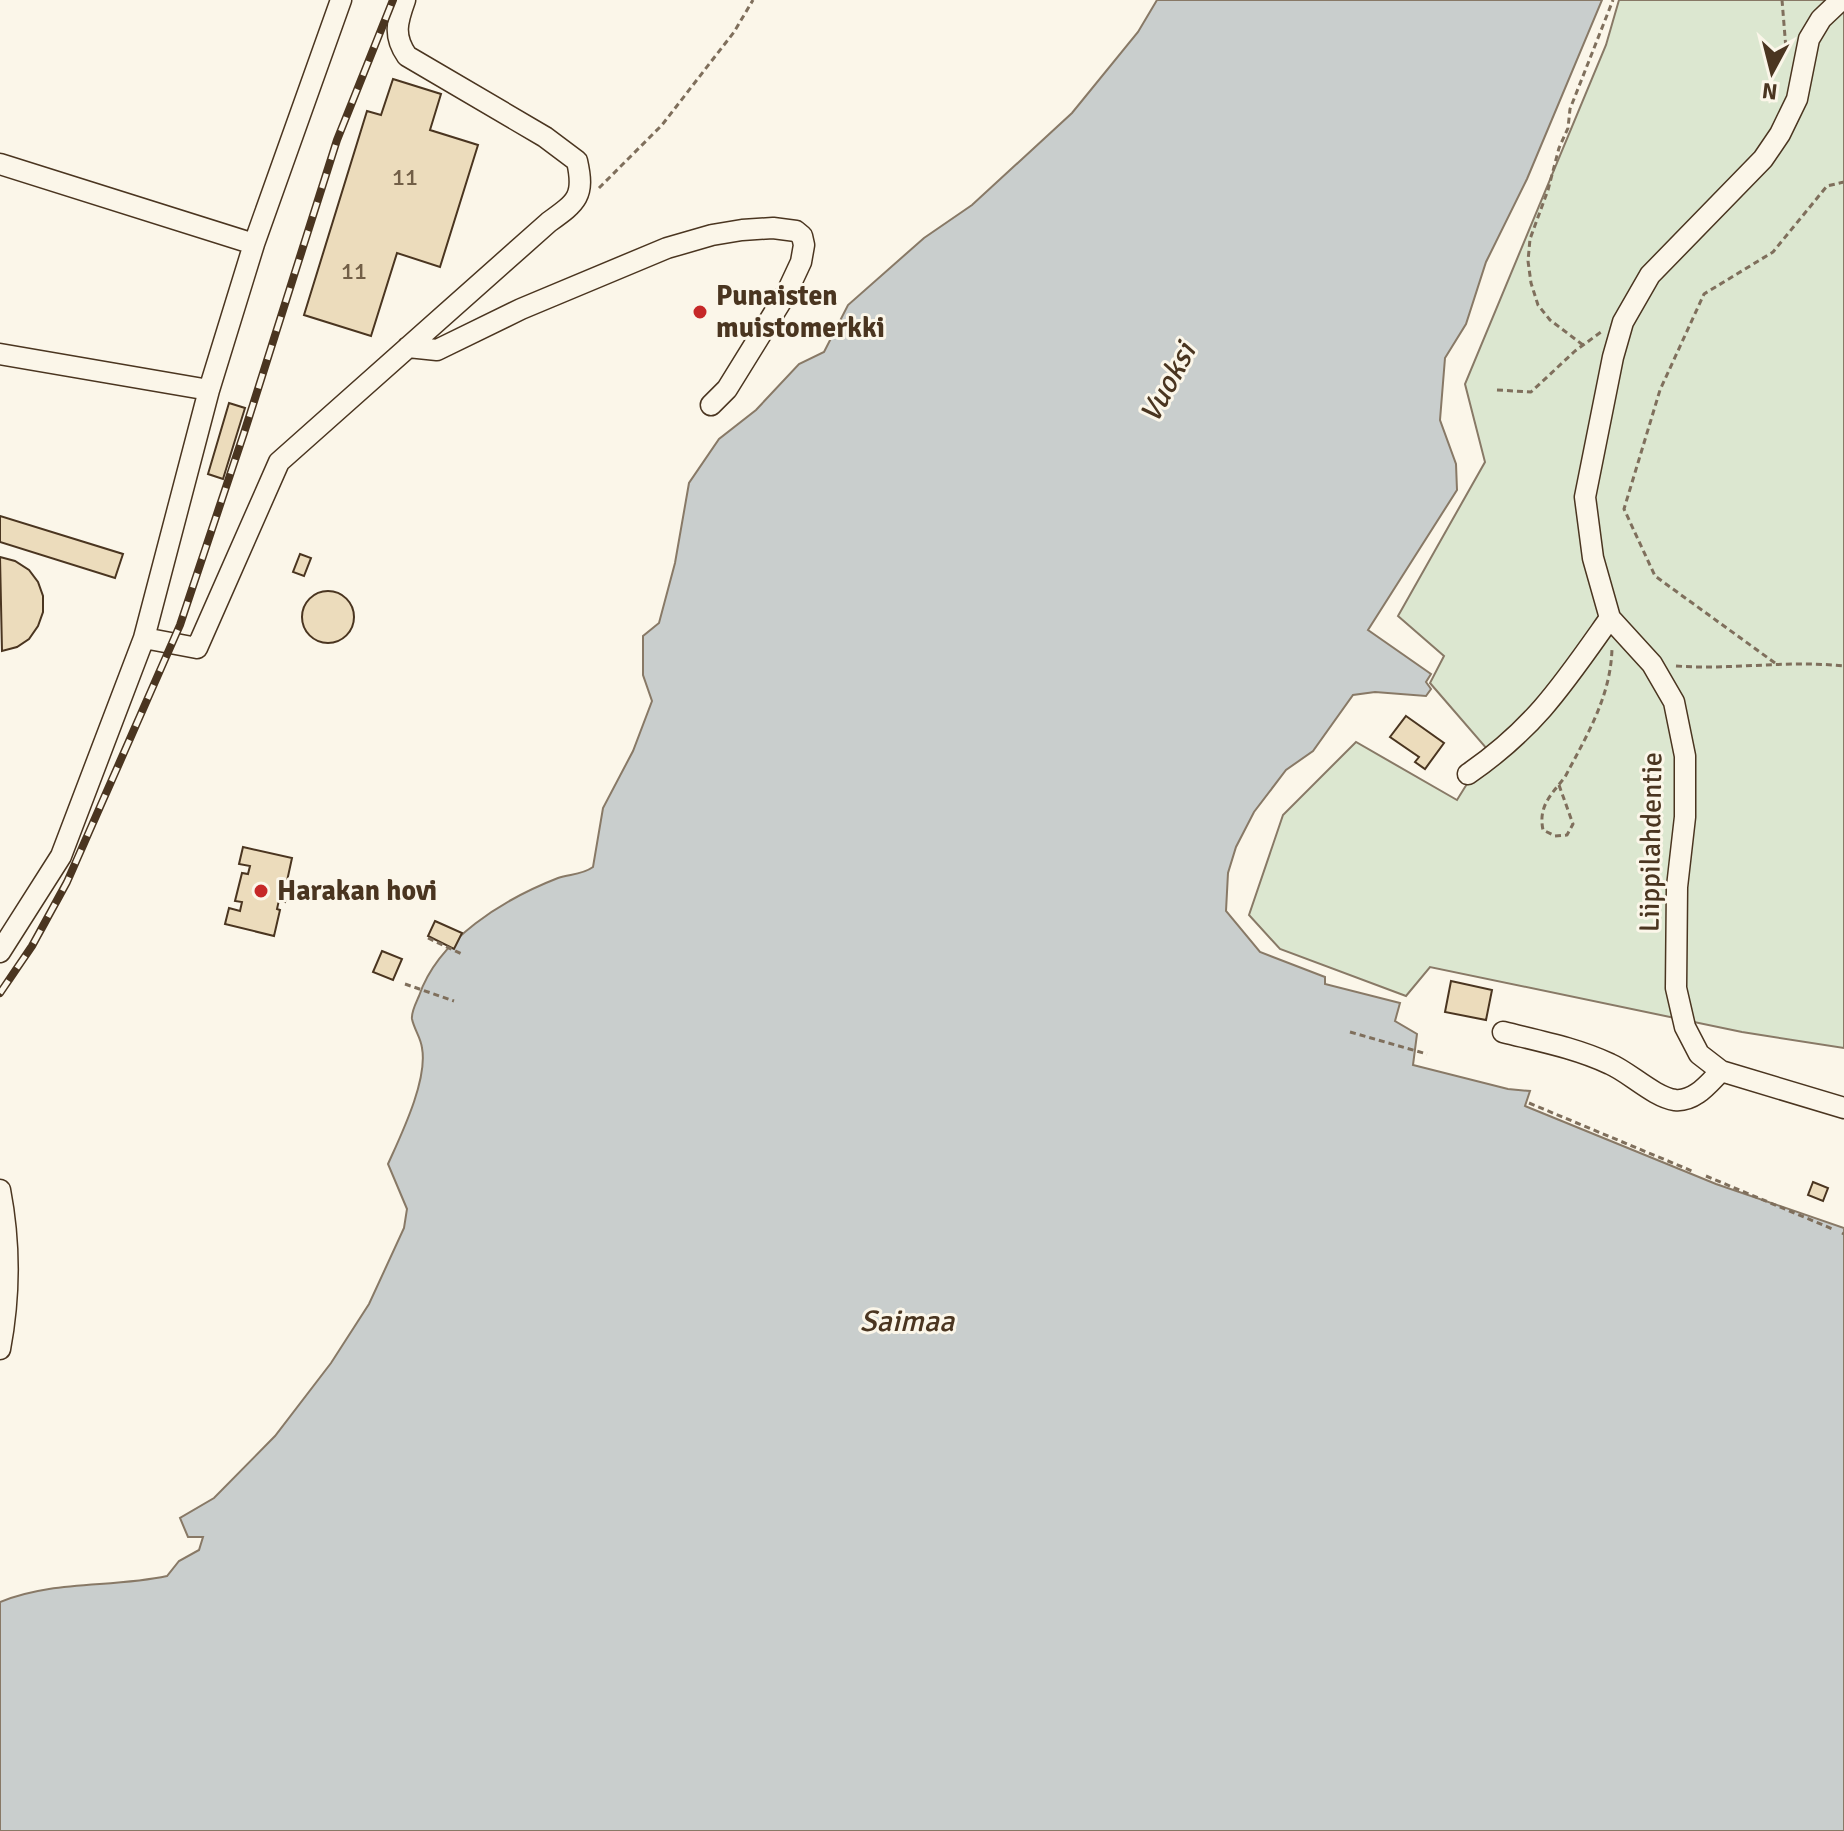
<svg xmlns="http://www.w3.org/2000/svg" width="1844" height="1831" viewBox="0 0 1844 1831" font-family="Signika,sans-serif">
<rect width="100%" height="100%" fill="#fbf6e9"/>
<path fill="#dce7d0" stroke="#887966" stroke-width="2" d="M1619 0H1844V1048L1742 1032 1430 967 1406 996 1280 949 1249 915 1283 815 1356 742 1457 800 1488 750 1430 683 1444 656 1398 616 1485 462 1465 384 1606 45Z"/>
<path fill="#c9cecd" stroke="#887966" stroke-width="2" d="M1157 0H1602L1527 179 1486 262 1466 324 1445 358 1440 420 1456 464 1457 490 1368 630 1431 674 1426 682 1431 689 1426 696 1375 692 1353 695 1313 751 1286 770 1254 812 1236 847 1228 873 1226 911 1260 952 1325 977V984L1400 1003 1395 1021 1417 1034 1413 1065 1508 1089 1530 1091 1525 1106 1716 1184 1844 1228V1831H0V1602C53 1580 112 1588 167 1576L179 1561 199 1550 203 1537H188L180 1518 214 1498 275 1436 331 1363 369 1304 404 1228 407 1209 388 1164C401 1135 428 1080 422 1048 421 1038 414 1029 412 1019 411 1012 416 1003 419 996 438 939 504 899 558 878 570 874 582 875 593 867L603 808 633 751 652 701 643 675V636L659 623 675 563 689 483 719 439 756 410 799 364 824 352 848 305 924 238 972 205 1072 113 1138 32Z"/>
<path fill="#ecdcbc" stroke="#4a3520" stroke-width="2" d="M393 79 441 94 430 130 478 145 440 267 397 253 371 336 304 315 367 111 381 115Z
M229 403 245 408 223 479 208 474Z
M0 516 123 554 115 578 0 542Z
M300 554 311 558 304 576 293 572Z
M0 557 15 561 29 570 38 582 43 596V612L38 626 29 639 17 647 2 651Z
M302 617a26 26 0 1 1 52 0a26 26 0 1 1-52 0Z
M1406 716 1444 743 1425 769 1415 762 1419 757 1390 737Z
M243 847 292 858 287 881H284L281 891 287 892 285 902 279 900 277 909 280 910 274 936 225 924 229 908 240 911 242 902 235 901 242 873 248 874 250 866 239 864Z
M435 921 462 933 454 949 428 936Z
M382 951 402 959 393 980 373 972Z
M1451 981 1492 990 1486 1020 1445 1012Z
M1813 1182 1828 1188 1823 1201 1808 1195Z"/>
<g fill="none" stroke-linecap="round" stroke-linejoin="round">
<g stroke="#4a3520" stroke-width="23">
<path id="minor" d="M1841 0 1821 19 1809 39 1797 99 1780 134 1763 159 1650 275 1623 322 1613 357 1585 497 1593 558 1610 618 1652 664 1674 702 1685 756V817L1677 887 1676 988 1685 1027 1699 1054 1721 1071 1844 1108
M0 164 254 244
M408 347 437 350 521 309 667 248 712 235 742 230 773 228 796 231 802 236 804 245 801 262 787 292 727 389 711 405
M0 354 209 390 254 244 341 0
M144 638 197 648 279 462 549 222C577 202 585 196 577 161L545 137 407 56C393 36 397 22 405 0
M1468 774C1535 728 1564 683 1610 618
M0 952 61 856 144 638 209 390
M1503 1032C1539 1041 1576 1048 1610 1064 1629 1072 1654 1097 1675 1100 1695 1102 1709 1083 1721 1071
M0 1190C10 1242 10 1296 0 1349"/>
</g>
<path stroke="#7f6f5c" stroke-width="3" stroke-dasharray="6 4" stroke-linecap="butt" d="M1782 0 1786 49
M599 188 662 125 734 32 753 0
M1583 345 1550 320 1538 305 1531 283 1528 261 1530 239 1548 190 1559 148 1568 128 1570 109 1613 0
M1497 390 1531 392 1575 351 1601 332
M1775 663 1655 576 1624 509 1660 390 1704 294 1773 252 1827 186 1844 182
M1676 666C1732 670 1786 660 1844 666
M1559 785 1573 824 1567 835 1555 836 1543 830C1538 806 1551 795 1565 777 1587 735 1611 696 1612 648
M428 938 464 955
M405 984 454 1001
M1350 1032 1427 1054
M1529 1103 1692 1171
M1706 1176 1835 1230
M1842 1233 1844 1234"/>
<use href="#minor" stroke="#fbf6e9" stroke-width="20"/>
<g stroke="#4a3520" stroke-width="8">
<path id="rail" d="M0 993 32 946 67 882 180 625 244 433 337 140 393 0"/>
</g>
<use href="#rail" stroke="#fbf6e9" stroke-width="5" stroke-dasharray="15" stroke-linecap="butt"/>
</g>
<g fill="#c62828" stroke="#fbf6e9" stroke-width="3">
<circle cx="700" cy="312" r="8"/>
<circle cx="261" cy="891" r="8"/>
</g>
<g text-anchor="middle" dominant-baseline="central" stroke-width="6" stroke-linejoin="round" paint-order="stroke">
<g font-size="24" fill="#725f47">
<text x="405" y="177">11</text>
<text x="354" y="271">11</text>
</g>
<g font-size="28" font-weight="bold" fill="#4a3520" stroke="#fbf6e9" text-anchor="start">
<text x="716" y="296">Punaisten<tspan x="716" dy="32">muistomerkki</tspan></text>
<text x="277" y="891">Harakan hovi</text>
</g>
<g font-size="28" fill="#4a3520" stroke="#fbf6e9">
<text transform="translate(1651 842) rotate(-89)">Liippilahdentie</text>
</g>
<g font-size="30" font-style="italic" fill="#4a3520" stroke="#fbf6e9">
<text transform="translate(1168 383) rotate(-62)">Vuoksi</text>
<text x="907" y="1321">Saimaa</text>
</g>
</g>
<g transform="translate(1772 72) rotate(187)" stroke="#fbf6e9" stroke-width="6" paint-order="stroke">
<path d="M0-6L14 30L0 20L-14 30Z" fill="#4a3520"/>
<text y="-12" font-size="22" font-weight="bold" text-anchor="middle" fill="#4a3520">N</text>
</g>
</svg>
